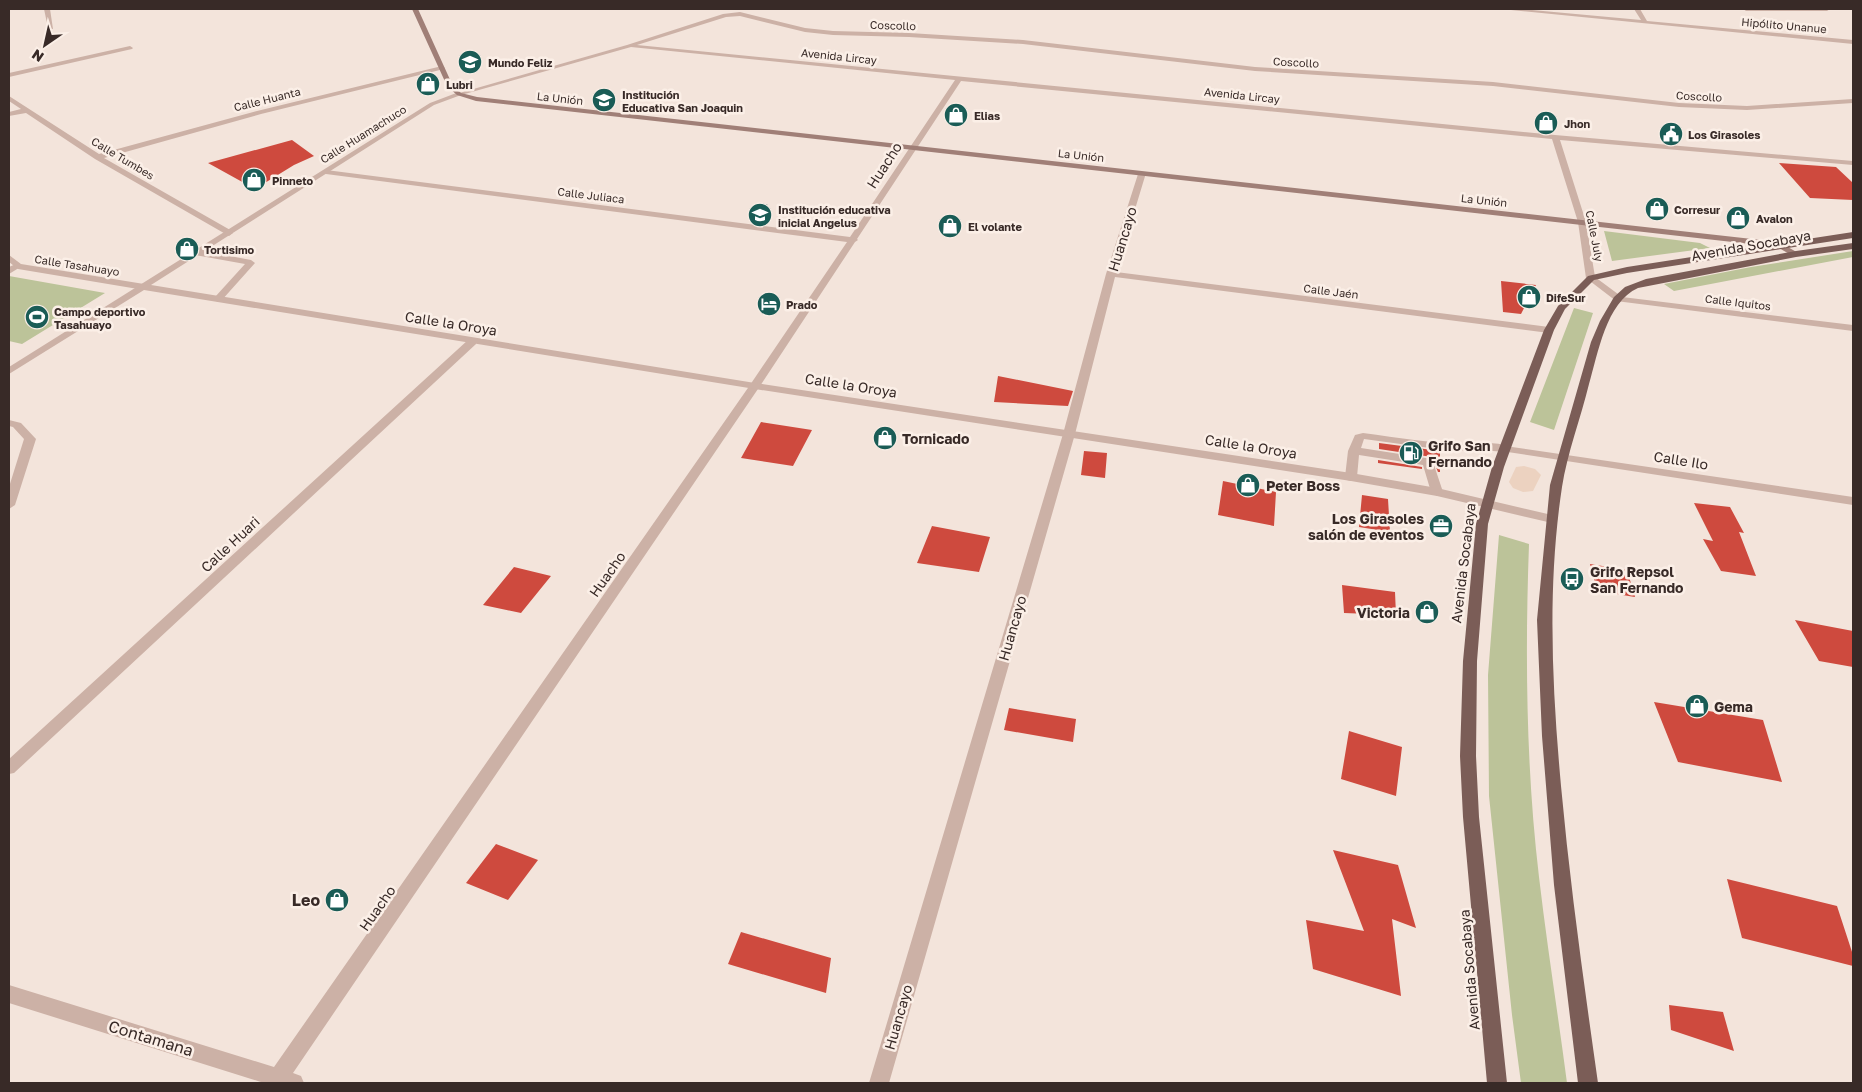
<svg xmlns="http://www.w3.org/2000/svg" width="1862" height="1092" viewBox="0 0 1862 1092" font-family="'Golos Text',sans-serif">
<rect width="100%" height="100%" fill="#f3e4db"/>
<path fill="#bcc399" d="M1604 231 1700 243 1710 248 1612 261Z
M1853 251V257L1674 291 1664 284 1751 267Z
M9 276 105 293 22 344 9 341Z
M1574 308 1593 313 1554 430 1530 422Z
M1499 535 1529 544C1525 655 1526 767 1539 877 1547 946 1558 1014 1567 1083H1521L1512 1015 1489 796 1488 675Z"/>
<path fill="#ecd2c0" d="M1524 466 1535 469 1541 475 1533 491 1523 492 1513 488 1509 482 1516 467Z"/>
<path fill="#ce4a3e" d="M292 140 314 156 294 165 255 189 208 163Z
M1779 163 1836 167 1853 183V200L1810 198Z
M1501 281 1536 285 1521 314 1503 312Z
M998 376 1073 391 1068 406 994 402Z
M761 422 812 430 793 466 741 458Z
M1379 443 1440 451V472H1438L1432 457 1379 449Z
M1084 451 1107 453 1105 478 1081 475Z
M1378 460 1422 467V469L1378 463Z
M1223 481 1276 492 1274 526 1218 515Z
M1362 495 1388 499 1390 532 1359 527Z
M1694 503 1730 507 1744 533 1739 532 1756 576 1721 571 1703 539 1713 541Z
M932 526 990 537 979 572 917 563Z
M1590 564 1627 570 1635 597 1597 591Z
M514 567 551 576 521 613 483 605Z
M1342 585 1395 592 1396 615 1344 613Z
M1795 620 1853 631V667L1819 661Z
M1654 702 1763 720 1782 782 1678 762Z
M1009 708 1076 719 1073 742 1004 730Z
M1349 731 1402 747 1396 796 1341 779Z
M496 844 538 860 508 900 466 883Z
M1333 850 1398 865 1416 928 1392 919 1401 996 1313 969 1306 920 1364 931Z
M1727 879 1837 906 1853 955V966L1742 938Z
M741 932 831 958 826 993 728 964Z
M1669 1005 1723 1012 1734 1051 1671 1030Z"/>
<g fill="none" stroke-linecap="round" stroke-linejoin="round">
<path fill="#ccb1a6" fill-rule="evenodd" d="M198 250 251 260 255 263 221 301 218 302 213 299 215 297 245 264 195 255 194 253Z
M1363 433C1401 438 1439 445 1477 444 1486 443 1504 442 1511 449L1505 452 1481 450 1452 451 1364 439 1361 448 1432 459 1443 492 1437 496 1431 492 1423 465 1359 455 1357 477 1351 481 1347 480 1345 477 1348 451 1355 435Z"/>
<path fill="#ccb1a6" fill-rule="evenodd" d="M18 263 22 266 9 274V267Z"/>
<path fill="#ccb1a6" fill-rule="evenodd" d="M44 9H50L53 29 48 28Z
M1501 9H1520L1641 20 1634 9H1640L1647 21 1853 40V44Z
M1743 9H1830L1827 11H1746Z
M740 12 805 28 833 31 909 33 1023 40 1255 67 1493 82 1679 103 1747 106 1853 99V103L1747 110 1679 107 1493 86 1255 71 1023 44 909 37 833 35 805 32 740 16 726 17 637 45 1555 135 1853 161V165L1560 140 1586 222 1595 277 1622 297 1853 325V331L1616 301 1586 278 1578 222 1552 139 961 81 857 239 858 240 855 242 760 386 293 1073 301 1076 304 1083H264L9 1003V985L274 1067 750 385 847 242 326 174 322 172 326 170 850 237 955 80 631 47 461 95 456 94 627 45 723 14Z
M130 46 133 48 132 49 9 77V73Z
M442 66 445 68 444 69 261 114 104 158 232 231 233 233 229 236 95 159 26 113 9 116V112L21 109 9 101V96L99 154 257 111Z
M1139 171 1146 173 1116 272 1549 327 1554 330 1549 333 1115 277 1075 434 889 1083H869L1063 434 1106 274Z
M9 255 21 264 144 284 149 287 144 290 18 269 9 262Z
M472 339 476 340V344L14 773 9 774V759L468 340Z
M9 420 21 423 36 439 15 505 9 509V487L24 439 13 427 9 426Z
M1505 446 1853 497V505L1501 451 1499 449 1501 447Z"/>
<path fill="#ccb1a6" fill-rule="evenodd" d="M459 92 461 93V95L434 105 151 285 755 383 1351 473 1437 488 1552 515 1558 519 1552 523 1437 496 1351 481 755 389 144 290 9 374V367L430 103Z"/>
<path fill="#a07f77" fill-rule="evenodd" d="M412 9H418L452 84 461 93 477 97 1779 242 1800 254 1799 256H1793L1777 247 476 101 457 95 447 86Z"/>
<path fill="#7b5d57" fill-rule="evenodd" d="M1853 232V238L1627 273 1594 280 1565 309 1554 330 1504 467 1488 524 1477 661 1476 756 1479 817 1507 1083H1487L1463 817 1460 756 1463 661 1476 524 1492 467 1544 330 1558 306 1588 276 1627 267Z
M1853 243V249L1796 257 1638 288C1606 302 1598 354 1589 384 1581 417 1567 454 1562 487 1547 586 1552 686 1561 786 1570 885 1584 984 1598 1083H1578L1554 885 1542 736 1537 620 1550 485 1591 342 1600 321 1614 297 1625 287 1646 279 1796 251Z"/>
</g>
<defs>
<g id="school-disc" transform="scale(1.25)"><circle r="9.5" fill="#1a5c56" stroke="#fbefe7"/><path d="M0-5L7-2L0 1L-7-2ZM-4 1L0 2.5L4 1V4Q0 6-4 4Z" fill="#fff"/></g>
<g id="shop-disc" transform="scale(1.25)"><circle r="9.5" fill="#1a5c56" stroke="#fbefe7"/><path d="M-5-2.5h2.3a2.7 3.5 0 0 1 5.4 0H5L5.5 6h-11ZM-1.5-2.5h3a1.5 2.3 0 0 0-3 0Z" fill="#fff"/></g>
<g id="civic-disc" transform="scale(1.25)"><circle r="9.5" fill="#1a5c56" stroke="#fbefe7"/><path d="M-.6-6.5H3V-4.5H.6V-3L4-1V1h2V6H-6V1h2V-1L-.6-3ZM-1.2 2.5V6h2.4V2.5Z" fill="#fff"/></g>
<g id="hotel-disc" transform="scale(1.25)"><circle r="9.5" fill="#1a5c56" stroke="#fbefe7"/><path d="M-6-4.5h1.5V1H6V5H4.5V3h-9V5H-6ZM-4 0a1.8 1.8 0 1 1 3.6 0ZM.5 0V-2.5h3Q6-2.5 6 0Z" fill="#fff"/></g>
<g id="stadium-disc" transform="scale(1.25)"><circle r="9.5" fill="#1a5c56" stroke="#fbefe7"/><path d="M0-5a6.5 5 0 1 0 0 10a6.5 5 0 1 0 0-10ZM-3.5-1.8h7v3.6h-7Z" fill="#fff"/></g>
<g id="fuel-disc" transform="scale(1.25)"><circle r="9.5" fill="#1a5c56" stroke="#fbefe7"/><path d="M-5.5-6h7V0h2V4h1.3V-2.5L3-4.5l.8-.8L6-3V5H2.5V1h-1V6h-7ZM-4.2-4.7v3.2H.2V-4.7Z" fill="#fff"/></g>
<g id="office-disc" transform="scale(1.25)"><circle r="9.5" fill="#1a5c56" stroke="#fbefe7"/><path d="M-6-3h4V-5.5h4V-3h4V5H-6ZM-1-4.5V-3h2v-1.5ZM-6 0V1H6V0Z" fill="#fff"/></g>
<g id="bus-disc" transform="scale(1.25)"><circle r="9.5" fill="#1a5c56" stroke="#fbefe7"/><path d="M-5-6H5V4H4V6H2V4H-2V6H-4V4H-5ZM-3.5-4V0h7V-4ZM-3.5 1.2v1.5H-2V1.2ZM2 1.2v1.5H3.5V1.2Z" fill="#fff"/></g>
</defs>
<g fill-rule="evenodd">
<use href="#school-disc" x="470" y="62"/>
<use href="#shop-disc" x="428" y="84"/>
<use href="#school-disc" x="604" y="100"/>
<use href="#shop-disc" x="956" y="115"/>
<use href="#shop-disc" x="1546" y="123"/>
<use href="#civic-disc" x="1671" y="134"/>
<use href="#shop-disc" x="254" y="180"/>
<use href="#shop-disc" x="1657" y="209"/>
<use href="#school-disc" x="760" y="215"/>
<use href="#shop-disc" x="1738" y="218"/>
<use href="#shop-disc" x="950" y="226"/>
<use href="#shop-disc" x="187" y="249"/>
<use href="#shop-disc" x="1529" y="297"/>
<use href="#hotel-disc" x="769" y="304"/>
<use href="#stadium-disc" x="37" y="317"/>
<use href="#shop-disc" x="885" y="438"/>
<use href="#fuel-disc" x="1411" y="453"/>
<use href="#shop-disc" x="1248" y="485"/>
<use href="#office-disc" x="1441" y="526"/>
<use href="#bus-disc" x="1572" y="579"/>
<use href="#shop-disc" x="1427" y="612"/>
<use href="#shop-disc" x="1697" y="706"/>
<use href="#shop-disc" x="337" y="900"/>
</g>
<g text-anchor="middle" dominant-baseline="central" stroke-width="5" stroke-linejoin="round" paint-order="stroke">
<g font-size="11" fill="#382a27" stroke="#fbefe7">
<text transform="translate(893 25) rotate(2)">Coscollo</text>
<text transform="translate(1784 25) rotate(5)">Hipólito Unanue</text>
<text transform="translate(839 56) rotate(6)">Avenida Lircay</text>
<text transform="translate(1296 62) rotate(3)">Coscollo</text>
<text transform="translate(1242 95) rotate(6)">Avenida Lircay</text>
<text transform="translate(1699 96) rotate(3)">Coscollo</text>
<text transform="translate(560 98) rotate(6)">La Unión</text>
<text transform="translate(267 99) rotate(-14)">Calle Huanta</text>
<text transform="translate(363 134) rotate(-32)">Calle Huamachuco</text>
<text transform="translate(1081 155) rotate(6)">La Unión</text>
<text transform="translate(123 158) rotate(31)">Calle Tumbes</text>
<text transform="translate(591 195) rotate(7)">Calle Juliaca</text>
<text transform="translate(1484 200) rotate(6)">La Unión</text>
<text transform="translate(1595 236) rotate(79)">Calle July</text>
<text transform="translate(77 265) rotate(9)">Calle Tasahuayo</text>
<text transform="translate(1331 291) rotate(7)">Calle Jaén</text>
<text transform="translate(1738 302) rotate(7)">Calle Iquitos</text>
</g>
<g font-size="11" font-weight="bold" fill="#382a27" stroke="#fbefe7" text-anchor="start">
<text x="488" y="62">Mundo Feliz</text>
<text x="446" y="84">Lubri</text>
<text x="622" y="94">Institución<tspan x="622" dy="13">Educativa San Joaquin</tspan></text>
<text x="974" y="115">Elias</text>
<text x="1564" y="123">Jhon</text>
<text x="1688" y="134">Los Girasoles</text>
<text x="272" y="180">Pinneto</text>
<text x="778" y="209">Institución educativa<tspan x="778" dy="13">inicial Angelus</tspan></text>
<text x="1674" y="209">Corresur</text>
<text x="1756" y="218">Avalon</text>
<text x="968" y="226">El volante</text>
<text x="204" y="249">Tortisimo</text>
<text x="1546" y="297">DifeSur</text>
<text x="786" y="304">Prado</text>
<text x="54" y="311">Campo deportivo<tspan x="54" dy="13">Tasahuayo</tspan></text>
</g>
<g font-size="14" fill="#382a27" stroke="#fbefe7">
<text transform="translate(884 165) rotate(-57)">Huacho</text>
<text transform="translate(1122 239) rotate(-73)">Huancayo</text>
<text transform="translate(1751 245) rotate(-10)">Avenida Socabaya</text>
<text transform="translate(451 323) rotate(9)">Calle la Oroya</text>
<text transform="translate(851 385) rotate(9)">Calle la Oroya</text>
<text transform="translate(1251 446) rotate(9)">Calle la Oroya</text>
<text transform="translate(1681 460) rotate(9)">Calle Ilo</text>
<text transform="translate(230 544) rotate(-43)">Calle Huari</text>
<text transform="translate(1463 563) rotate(-83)">Avenida Socabaya</text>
<text transform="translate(607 574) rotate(-55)">Huacho</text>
<text transform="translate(1012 628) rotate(-74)">Huancayo</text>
<text transform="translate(377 908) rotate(-55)">Huacho</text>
<text transform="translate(1469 970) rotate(-95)">Avenida Socabaya</text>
<text transform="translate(898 1017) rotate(-74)">Huancayo</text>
</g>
<g font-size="14" font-weight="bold" fill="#382a27" stroke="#fbefe7" text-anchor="start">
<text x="902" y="438">Tornicado</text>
<text x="1428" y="445">Grifo San<tspan x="1428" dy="16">Fernando</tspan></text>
<text x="1266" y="485">Peter Boss</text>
<text x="1424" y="518" text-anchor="end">Los Girasoles<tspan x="1424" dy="16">salón de eventos</tspan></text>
<text x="1590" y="571">Grifo Repsol<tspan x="1590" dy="16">San Fernando</tspan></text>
<text x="1410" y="612" text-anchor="end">Victoria</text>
<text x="1714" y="706">Gema</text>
</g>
<g font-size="16" font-weight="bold" fill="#382a27" stroke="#fbefe7" text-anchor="end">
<text x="320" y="900">Leo</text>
</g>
<g font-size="16" fill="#382a27" stroke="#fbefe7">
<text transform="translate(151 1038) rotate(17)">Contamana</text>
</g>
</g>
<rect width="1862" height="1092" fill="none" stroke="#382a27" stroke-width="20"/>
<g transform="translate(45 45) rotate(214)" stroke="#fbefe7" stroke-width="4" paint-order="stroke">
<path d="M0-4L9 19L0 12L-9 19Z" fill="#382a27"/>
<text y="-8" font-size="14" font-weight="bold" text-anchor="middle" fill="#382a27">N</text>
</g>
</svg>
